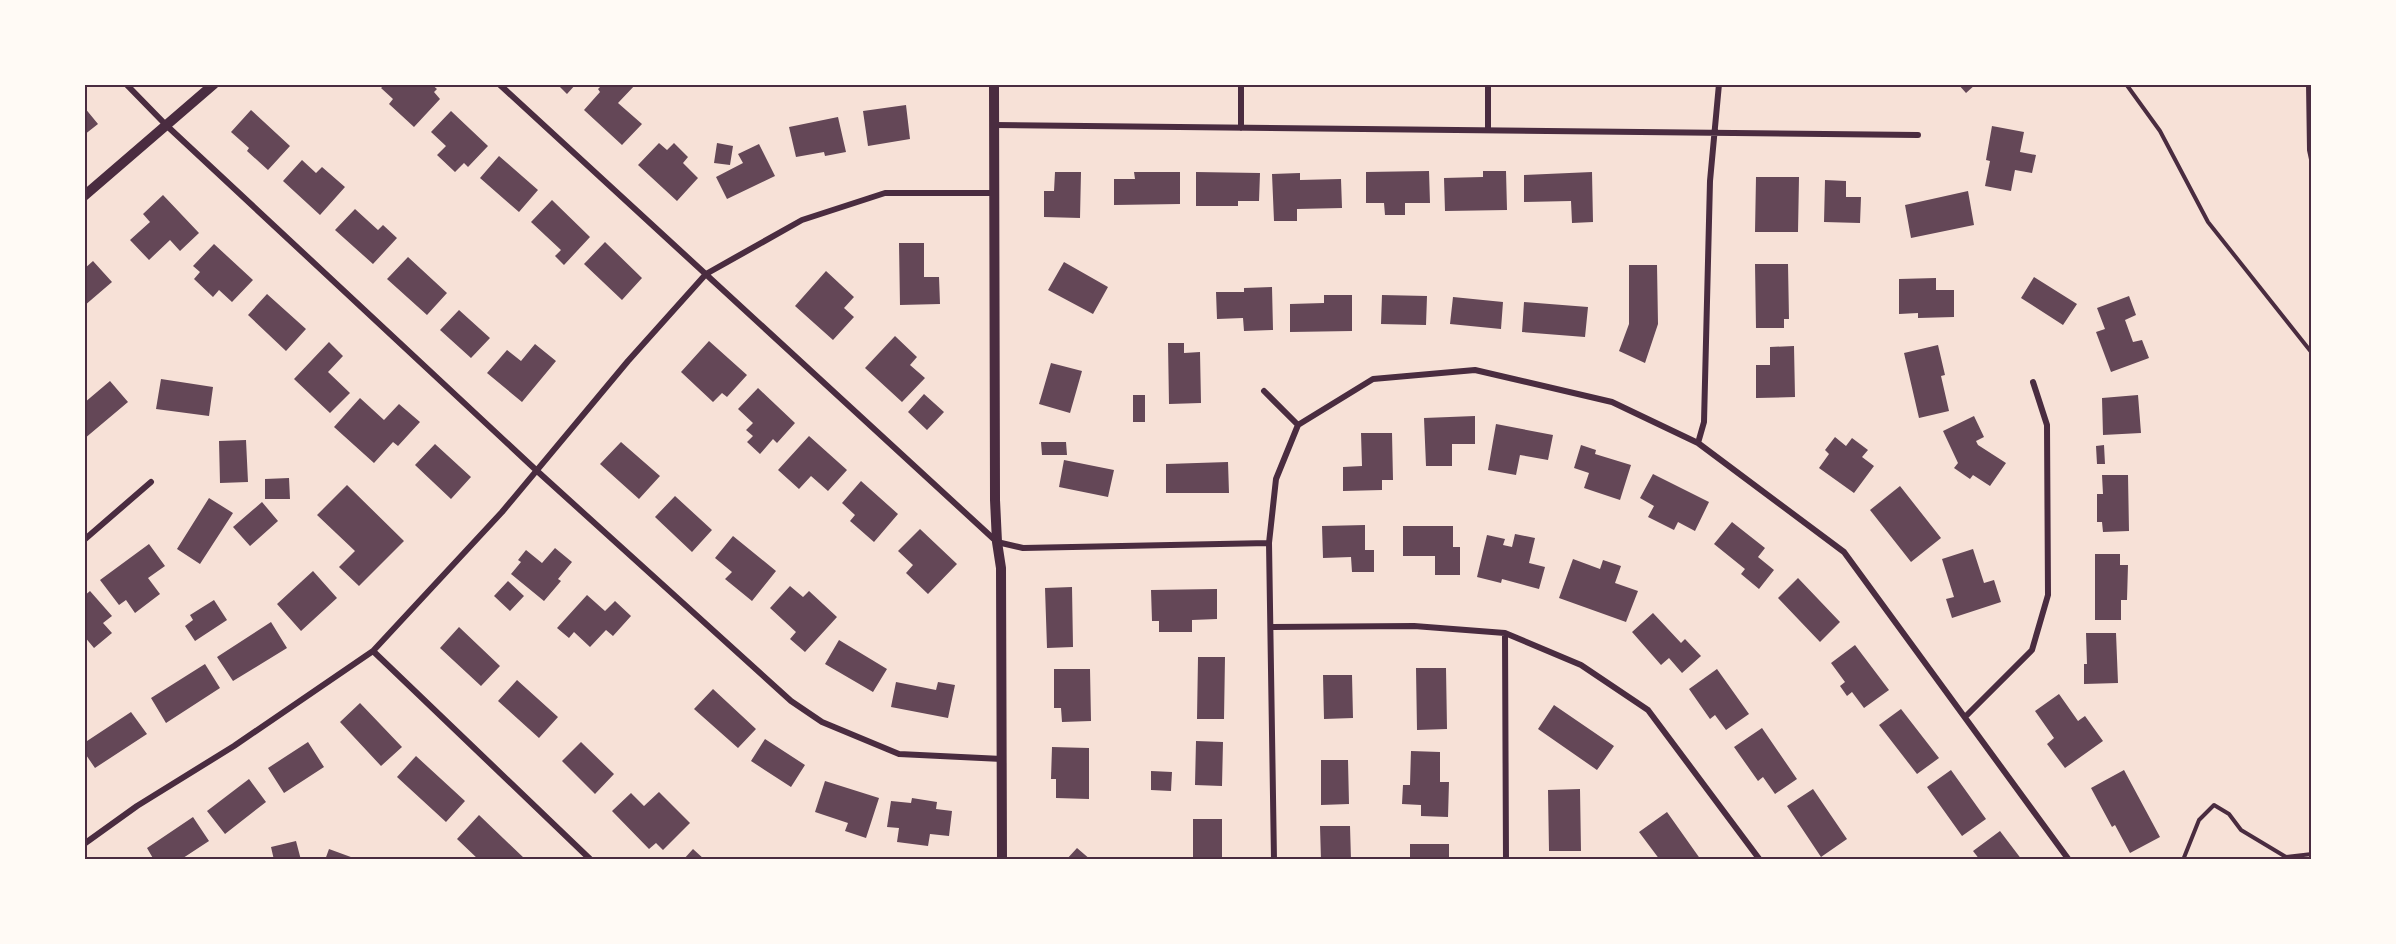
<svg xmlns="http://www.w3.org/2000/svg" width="2396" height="944" viewBox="0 0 2396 944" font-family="'Libre Baskerville',serif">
<rect width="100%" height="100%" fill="#f7e1d7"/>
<path fill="#644757" d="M386 84H431L437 89 434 92 440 99 414 127 389 104 393 99 381 88Z
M557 84H576L567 94Z
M603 84H636L618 103 642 124 622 145 584 110 600 92 598 89Z
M1041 84H1073V86H1041Z
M1958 84H1976L1966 93Z
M906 105 910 139 868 146 863 111Z
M84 107 98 124 84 135Z
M251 110 290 146 268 170 247 151 249 148 231 132Z
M451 111 488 146 468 167 464 163 455 172 437 155 446 146 431 132Z
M838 117 846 152 825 156 824 152 796 157 789 127Z
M1992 126 2024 132 2020 152 2036 155 2032 173 2015 170 2011 191 1985 186 1990 161 1986 160Z
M659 143 667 150 674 143 688 157 683 163 698 178 677 201 638 165Z
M717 143 733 146 730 165 714 163Z
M759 144 775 176 727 199 716 177 743 163 738 154Z
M499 156 538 190 519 212 480 178Z
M302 160 316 173 322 167 345 187 320 215 283 181Z
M1429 171 1430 203H1405V215H1385L1384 203H1366V172Z
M1483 171H1506L1507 210 1445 211 1444 178 1483 177Z
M1055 172H1081L1080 218 1044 217V191H1054Z
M1134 172H1180V204L1114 205V179H1135Z
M1196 172 1260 173 1259 201H1238V206H1196Z
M1592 172 1593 222 1572 223 1571 201 1524 202V175Z
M1300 173V180L1341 179 1342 208 1297 209V221H1274L1272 174Z
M1756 177H1799L1798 232H1755Z
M1825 180 1846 181V197H1861L1860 223 1824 222Z
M1968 191 1974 225 1911 238 1905 205Z
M163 195 199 233 180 251 170 240 149 260 130 240 150 222 143 214Z
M552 200 590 237 564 265 555 256 561 250 531 222Z
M355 209 378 230 383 225 397 238 373 264 335 230Z
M605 242 642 278 622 300 584 264Z
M899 243H924V277H939L940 304 900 305Z
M214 244 253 280 232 302 219 290 213 297 194 279 200 272 193 266Z
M408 257 447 293 427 315 387 279Z
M93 261 112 282 84 306V269Z
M1064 262 1108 287 1093 314 1048 290Z
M1755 264H1788L1789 319H1784V328H1756Z
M1629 265H1657L1658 324 1645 363 1619 351 1629 324Z
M826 271 854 297 844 308 854 317 833 340 795 306Z
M2034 277 2077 304 2063 325 2021 298Z
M1936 278V290H1954V317L1918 318V313L1899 314V279Z
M1272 287 1273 330 1244 331 1243 318 1217 319 1216 292H1244V288Z
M267 294 306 329 286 351 248 315Z
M1324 295H1352V331L1290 332V304L1324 303Z
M1382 295 1427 296 1426 325 1381 324Z
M2129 296 2136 315 2125 320 2133 342 2142 340 2149 358 2111 372 2096 332 2105 329 2097 308Z
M1453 297 1503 302 1501 329 1450 324Z
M1524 302 1588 307 1585 337 1522 332Z
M459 310 490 338 471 358 440 330Z
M895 336 917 357 910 365 925 378 902 402 865 368Z
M709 341 747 375 727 397 722 393 713 402 681 372Z
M329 342 343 356 328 372 350 393 330 413 294 379Z
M1168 343H1184V353L1200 352 1201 403 1169 404Z
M535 344 556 361 522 402 487 373 507 350 521 361Z
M1938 345 1945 375 1941 376 1949 411 1919 418 1904 353Z
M1794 346 1795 397 1756 398V365H1770V347Z
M1051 363 1082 371 1070 413 1039 404Z
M161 379 213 387 209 416 156 409Z
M110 381 128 402 84 439V403Z
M758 388 795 423 777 443 773 439 760 454 747 442 753 436 746 430 753 423 738 409Z
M924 394 944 412 927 430 908 412Z
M1133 395H1145V422H1133Z
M2138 395 2141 433 2103 435 2102 398Z
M360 398 384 420 399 404 420 422 398 446 393 442 374 463 334 427Z
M1475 416V444H1452V466H1426L1424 418Z
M1974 416 1984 437 1976 441 1978 445 2006 463 1990 486 1973 475 1970 479 1954 468 1958 463 1943 431Z
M1496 424 1553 435 1548 460 1520 455 1516 475 1488 470Z
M1361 433H1392L1393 480H1382V490L1343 491V467L1362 466Z
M809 436 847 470 828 491 811 476 799 489 778 470Z
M1835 437 1846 446 1852 438 1868 450 1862 457 1874 466 1854 493 1819 468 1829 454 1825 450Z
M246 440 248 482 220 483 219 441Z
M621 442 660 476 639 499 600 464Z
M1041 442H1066L1067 455H1042Z
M435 444 471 477 451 499 415 465Z
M1581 445 1596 450 1595 454 1631 465 1620 500 1584 488 1589 473 1574 468Z
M2104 445 2105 464H2097L2096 446Z
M1064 460 1114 470 1108 497 1059 487Z
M1228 462 1229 493H1166V464Z
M1653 474 1709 502 1695 531 1678 522 1674 530 1648 517 1654 506 1640 498Z
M2102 475H2128L2129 531 2103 532 2102 522H2097V494H2103Z
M289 478 290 499H265V479Z
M861 481 898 514 874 542 850 521 855 515 842 503Z
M347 485 404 541 359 586 339 567 355 551 317 515Z
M1900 486 1941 538 1911 562 1870 510Z
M675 496 712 530 692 552 655 517Z
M209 498 233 513 200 564 177 549Z
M262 502 278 521 250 546 233 527Z
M1732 522 1765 548 1758 557 1774 570 1759 589 1741 574 1745 569 1714 544Z
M1365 525V550H1374V572H1352L1351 557 1323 558 1322 526Z
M1403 526H1453V547H1460V575H1435V556H1403Z
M920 529 957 564 928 594 906 573 913 565 898 551Z
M1515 534 1535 538 1529 563 1545 567 1539 589 1502 579 1501 583 1477 577 1487 535 1505 539 1503 545 1512 547Z
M733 536 776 571 752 601 725 579 732 572 715 558Z
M149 544 165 566 148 578 160 594 135 613 126 600 119 605 100 580Z
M555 548 572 562 558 579 561 581 544 601 511 574 521 562 518 560 526 550 542 563Z
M1973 549 1984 583 1994 580 2001 602 1952 618 1946 599 1954 597 1942 559Z
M2095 554H2120V565H2128L2127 600H2121V620H2095Z
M1573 559 1600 569 1603 560 1621 566 1615 583 1638 591 1626 622 1559 598Z
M313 571 337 598 301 631 277 604Z
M1798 578 1840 622 1820 642 1778 598Z
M508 581 524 596 510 611 494 596Z
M790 586 803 597 809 591 837 617 805 652 790 639 796 632 770 608Z
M1072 587 1073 647 1047 648 1045 588Z
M1217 589V619L1192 620V632H1159V621H1152L1151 590Z
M90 591 112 616 103 623 112 633 94 648 84 636V596Z
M587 595 605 611 615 601 631 616 613 636 606 630 590 647 574 632 569 638 557 628Z
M214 600 227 620 195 641 185 626 193 620 190 615Z
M1653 613 1681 643 1685 639 1701 656 1682 673 1669 658 1661 665 1632 632Z
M271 622 287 648 233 681 217 657Z
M459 627 500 666 481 686 440 648Z
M2086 633H2116L2118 683 2084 684V664H2087Z
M839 640 887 669 873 692 825 664Z
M1855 645 1889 690 1864 708 1852 692 1847 696 1840 686 1845 682 1831 663Z
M1198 657H1225L1224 719H1197Z
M205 664 220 688 166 723 151 698Z
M1416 668H1446L1447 729 1417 730Z
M1054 669H1090L1091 721 1062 722 1061 708H1054Z
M1717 669 1749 714 1726 730 1715 715 1710 719 1689 689Z
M1323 675H1352L1353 718 1324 719Z
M517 680 558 717 539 738 498 701Z
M896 682 936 690 938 682 955 685 948 718 891 707Z
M713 689 756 729 738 748 694 709Z
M2059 694 2078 721 2085 716 2103 741 2065 768 2047 744 2054 738 2035 711Z
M360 703 402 747 381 766 340 722Z
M1554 705 1614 746 1597 770 1538 729Z
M1901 709 1939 758 1917 774 1879 725Z
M131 712 147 734 95 768 84 752V743Z
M1762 728 1797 779 1775 794 1763 777 1758 781 1734 747Z
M765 739 805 765 791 787 751 761Z
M1196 741 1223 742 1222 786 1195 785Z
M308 742 324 767 284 793 268 768Z
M581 742 614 774 595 794 562 761Z
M1052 747 1089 748V799L1056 798V779H1051Z
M1411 751 1440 752V782H1449L1448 817 1421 816V805L1402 804 1403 785H1410Z
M416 756 465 801 446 822 397 777Z
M1321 760H1348L1349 804 1321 805Z
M1951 770 1986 819 1962 836 1927 787Z
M2124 770 2160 837 2130 853 2115 825 2112 827 2091 788Z
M1151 771 1172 772 1171 791 1151 790Z
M249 779 266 802 225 834 207 811Z
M825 781 879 798 866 838 845 831 848 823 815 812Z
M1580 789 1581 851H1549L1548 790Z
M1813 789 1847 839 1821 857 1787 806Z
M659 792 690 823 663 850 656 843 649 849 612 811 631 793 644 806Z
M912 798 937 802 936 809 952 811 949 836 930 834 928 846 897 842 899 828 887 827 891 801 911 803Z
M1667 812 1701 860H1660L1639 832Z
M479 815 525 859 524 860H479L457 839Z
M193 817 209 841 180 860H154L147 848Z
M1193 819H1222V860H1193Z
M1320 826H1350L1351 860H1321Z
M2000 831 2022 860H1980L1973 851Z
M296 841 301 860H274L271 847Z
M1410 844H1449V860H1410Z
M1077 848 1091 860H1066Z
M329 849 359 860H325Z
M693 849 705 860H683Z"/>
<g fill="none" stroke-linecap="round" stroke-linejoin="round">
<path stroke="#4a2c40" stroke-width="4" d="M2126 84 2160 131 2208 222 2312 353
M2308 84 2309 150 2312 164
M2183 860 2199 820 2214 805 2229 814 2241 830 2286 857 2312 854"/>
<path stroke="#4a2c40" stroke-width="6" d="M126 84 166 125 536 470 791 701 822 722 899 754 1002 759
M499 84 997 542 1023 548 1269 543
M1488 84V130
M994 125 1918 135
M1241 128V84
M1264 391 1298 425
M1698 443 1704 422 1710 181 1719 84
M84 540 151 482
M1272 627 1414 626 1505 633 1581 665 1648 710 1760 860
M1505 633 1506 860
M373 651 591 860
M1966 716 2032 650 2048 595 2047 425 2033 382
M84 844 137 806 234 746 373 651 502 512 628 361 706 274 802 220 885 193H993
M1274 860 1269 543 1276 479 1298 425 1373 379 1475 370 1612 402 1698 443 1844 552 2069 860"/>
<path stroke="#4a2c40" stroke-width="10" d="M994 84 995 500 997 542 1001 568 1002 860
M84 196 214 84"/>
</g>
<rect width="2396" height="944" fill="none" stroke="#fffaf5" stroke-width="171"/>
<rect x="86" y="86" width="2224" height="772" fill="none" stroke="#4a2c40" stroke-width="2"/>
</svg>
